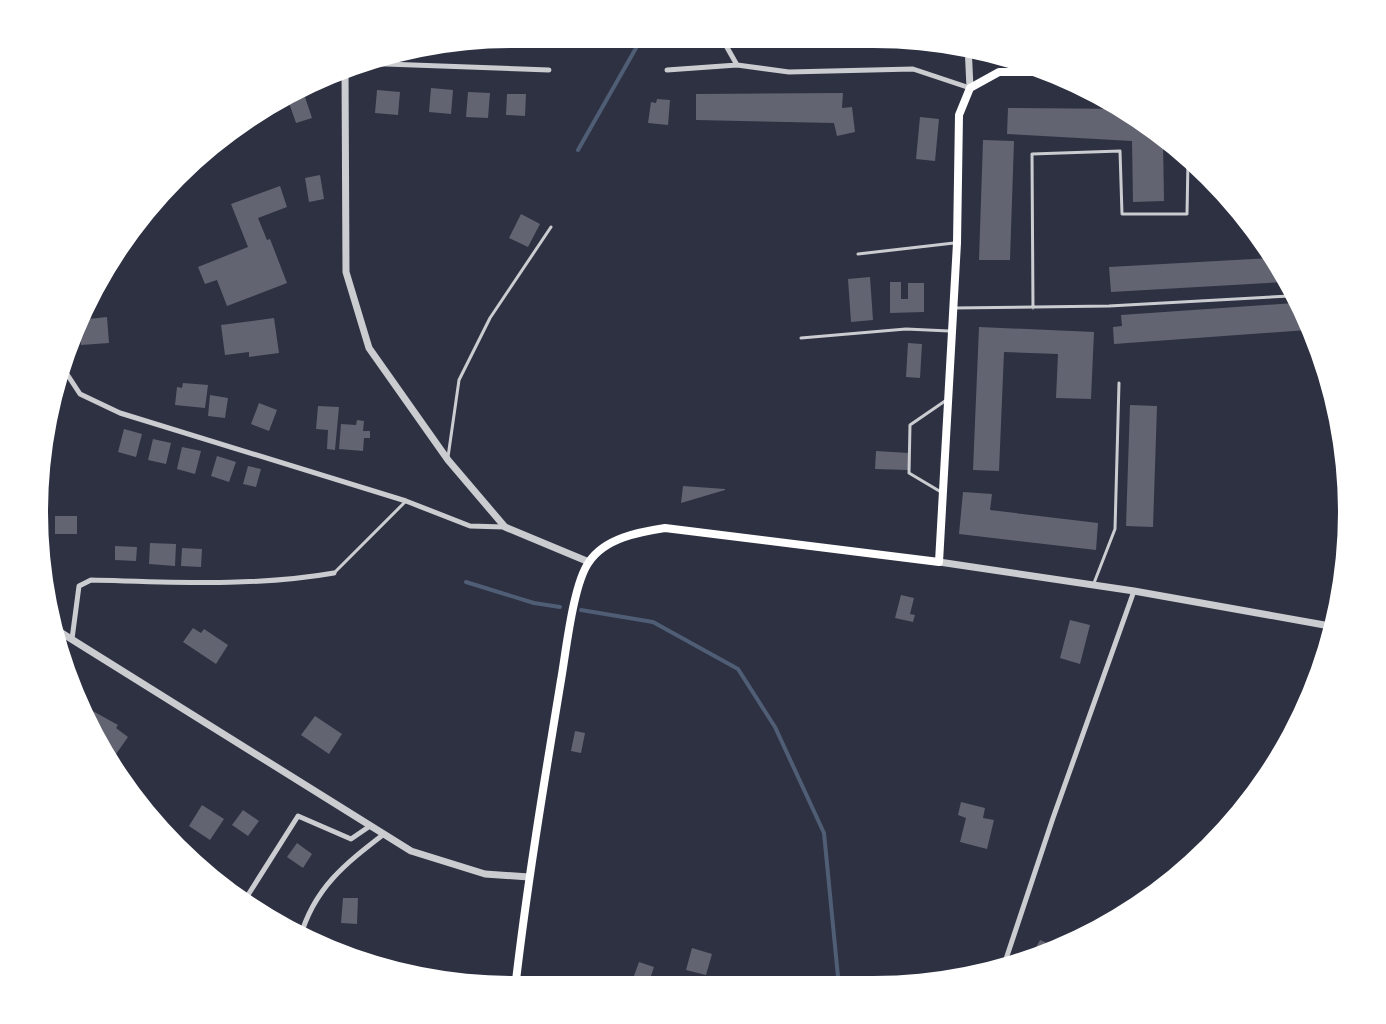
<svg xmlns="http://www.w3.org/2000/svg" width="1386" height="1024" viewBox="0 0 1386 1024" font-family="Overpass,sans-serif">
<rect width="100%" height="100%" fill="#2d3142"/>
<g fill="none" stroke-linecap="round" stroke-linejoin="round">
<path stroke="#4f5d75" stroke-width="4" d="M578 150 644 34
M466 582 534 603 560 607
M581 610 653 622 738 669 775 727 824 833 839 987"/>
</g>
<path fill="#626471" d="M678 34H705L706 40 679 43Z
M431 88 453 90 451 114 429 112Z
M377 90 400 92 398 115 375 113Z
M468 92 490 93 488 118 466 117Z
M843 93 842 108 852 107 855 132 837 136 834 123 696 120V94Z
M507 94H526L525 116 506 115Z
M305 97 312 118 296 123 289 103Z
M657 99 670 100 668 125 648 123 651 102 656 103Z
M1008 108 1128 109 1139 114 1168 141H1163L1164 201 1133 202 1132 141 1007 134Z
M920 117 939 119 935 161 916 159Z
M983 140 1014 141 1010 260H979Z
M320 175 324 199 309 202 305 178Z
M280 186 287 207 258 218 267 240 270 239 287 283 227 306 217 280 205 284 198 267 248 247 231 204Z
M521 214 540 224 528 247 509 238Z
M1271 258 1283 282 1111 292 1109 267Z
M870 277 873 320 851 322 848 279Z
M890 282H901V299H908V283H924V312L890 313Z
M1294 303 1307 330 1114 344 1113 327 1122 326 1121 315Z
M107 317 109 343 81 345 79 320Z
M274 318 279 353 249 357V352L225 355 221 325Z
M979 327 1094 332 1091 399 1056 398 1058 354 1004 352 999 471 973 470Z
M908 343 922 344 920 378 906 377Z
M183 383 208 385 205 408 175 405 177 387 182 388Z
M210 395 228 398 225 418 208 416Z
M259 403 277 410 269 431 251 424Z
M1130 405 1157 406 1153 527 1126 526Z
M318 406 339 407 335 450 327 449 328 430 316 429Z
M357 420 364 421 363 431H370V438H364L363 451 339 449 341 424 356 425Z
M124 429 142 434 136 457 118 452Z
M153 439 171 443 166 464 148 460Z
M182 447 201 451 195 474 177 469Z
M876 451 909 453 908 470 875 469Z
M217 456 236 462 229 482 211 476Z
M248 466 261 469 256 487 243 484Z
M683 486 725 489V490L681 503Z
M963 492 992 494 990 510 1098 523 1096 550 959 534Z
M55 516H77V534H55Z
M150 543 176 544 175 566 149 564Z
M115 546 137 547 136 561 115 560Z
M182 548 202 549 201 567 181 566Z
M901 595 914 598 910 614 915 615 913 622 895 618Z
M1070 620 1090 625 1080 664 1060 658Z
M193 628 201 633 204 629 228 645 216 664 183 642Z
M91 710 118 725 116 728 128 737 114 757 105 751 86 716Z
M315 716 342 734 329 754 301 735Z
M575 731 585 733 581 753 571 751Z
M961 802 985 808 983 818 994 820 987 849 960 842 966 818 958 815Z
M202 805 224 819 210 840 189 826Z
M243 810 259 821 248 836 232 825Z
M297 843 312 854 303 868 287 857Z
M343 898H358L357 924 341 923Z
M1040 940 1063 950 1046 957 1034 951Z
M692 948 712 954 706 975 686 970Z
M639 962 654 967 647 988 631 984Z"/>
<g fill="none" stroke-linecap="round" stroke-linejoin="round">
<path stroke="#caccd0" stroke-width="3" d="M858 254 954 243
M953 308 1109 306 1290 296
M1033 308 1032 154 1120 151 1122 214H1187L1188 160
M801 338 906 329 949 331
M448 457 459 380 490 318 551 227
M941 492 909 473 910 425 945 401
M334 573 405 502
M1094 583 1115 529 1119 383"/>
<path stroke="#caccd0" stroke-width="5" d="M720 35 737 65 789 72 913 69 970 88
M358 63 549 70
M667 70 737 65
M61 365 80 394 120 413 406 501 470 526 504 527
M72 639 79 586 91 580C172 582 254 587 334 573
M240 897 248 895 298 816 351 839 370 826
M300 938C314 888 345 864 384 834
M1003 968 1053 818 1134 591
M517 979 553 988"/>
<path stroke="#caccd0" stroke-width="7" d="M968 45 970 88
M345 68 346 272 369 348 448 460 505 527 589 562
M939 562 1134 591 1330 626
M52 627 411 851 485 874 529 877"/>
<path stroke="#fff" stroke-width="8" d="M515 989C527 885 544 783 561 680 566 652 573 584 589 562 605 538 639 532 665 528L939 562 957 243 959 115 970 88 999 72H1045"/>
</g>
<path d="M0 0H1386V1024H0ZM512 48H874A464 464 0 0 1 1338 512V512A464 464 0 0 1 874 976H512A464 464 0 0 1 48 512V512A464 464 0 0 1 512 48Z" fill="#fff" fill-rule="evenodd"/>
</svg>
